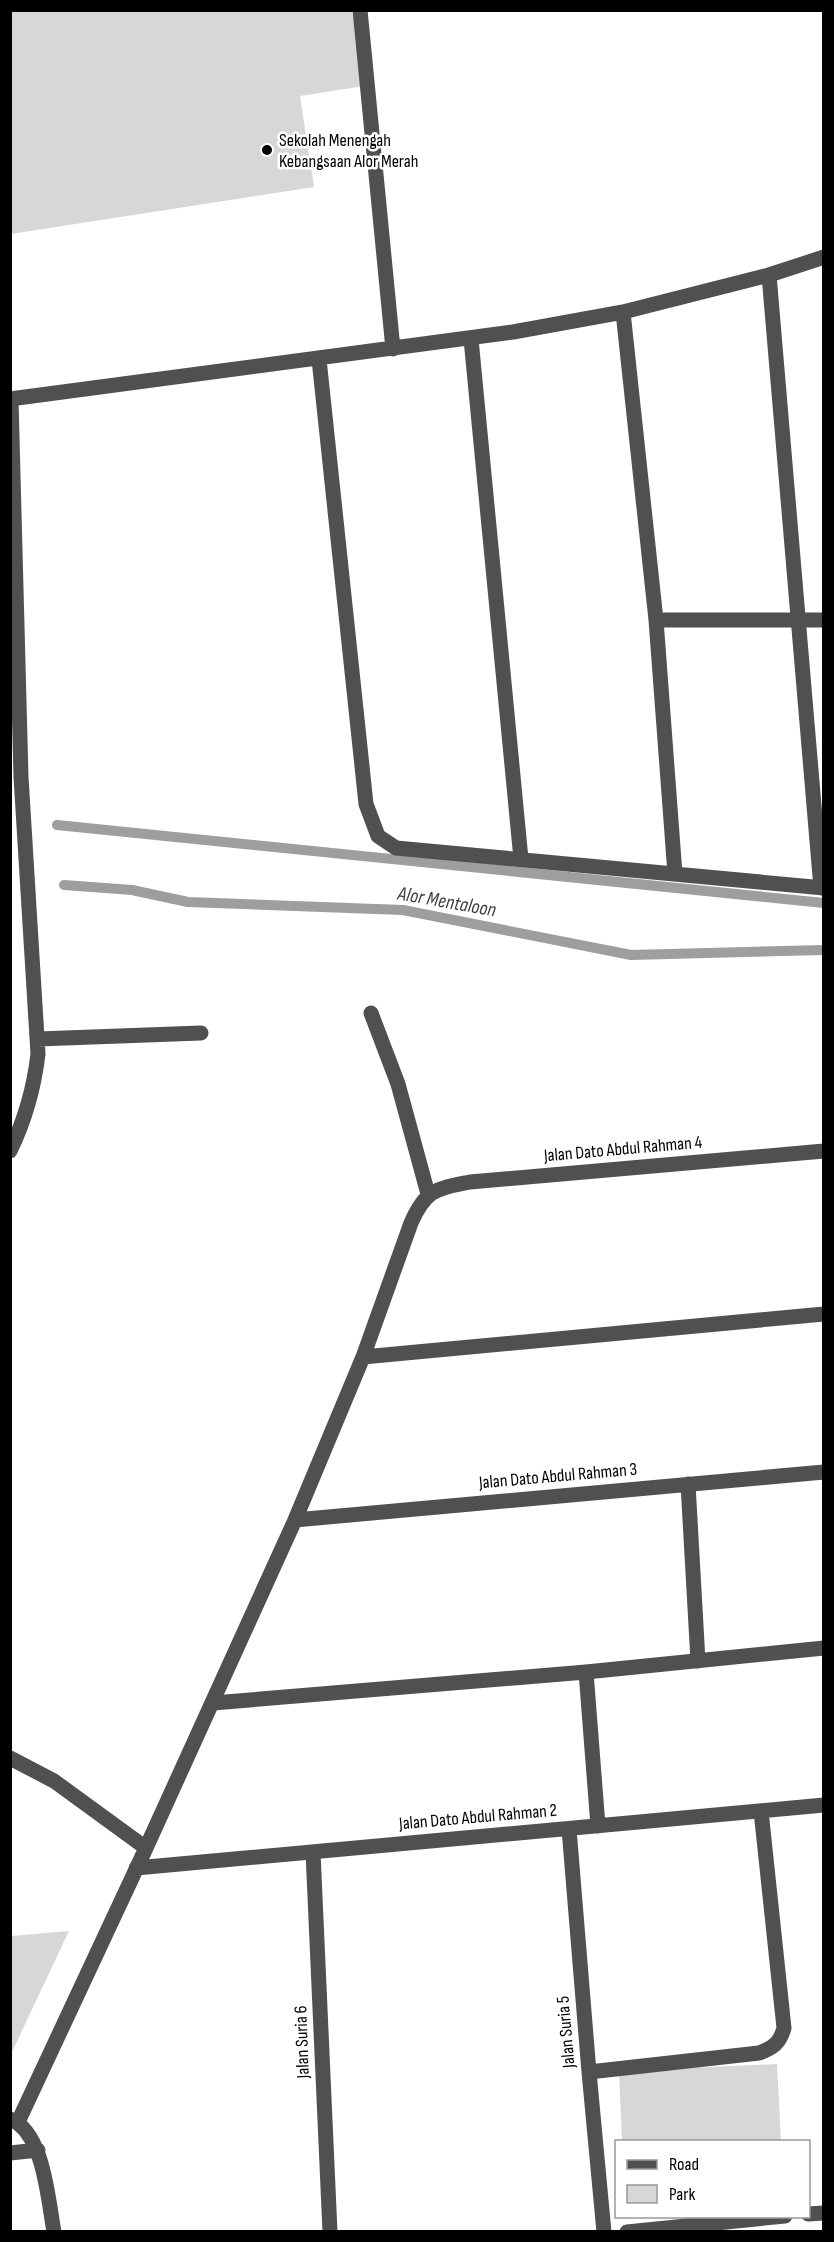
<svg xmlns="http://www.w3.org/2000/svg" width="834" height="2242" viewBox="0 0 834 2242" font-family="'Sofia Sans Condensed',sans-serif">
<rect width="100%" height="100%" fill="#fff"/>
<path fill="#d7d7d7" d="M11 11H352L364 86 300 96 314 187 11 234Z
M69 1931 11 2054V1936Z
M777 2064 781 2141H622L619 2071Z"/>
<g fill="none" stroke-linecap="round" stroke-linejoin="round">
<path stroke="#9e9e9e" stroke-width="10" d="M57 825 824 903
M64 885 132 890 188 902 403 910 631 955 824 950"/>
<path stroke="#505050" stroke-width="15" d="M360 10 393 349
M769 275 821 888
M623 312 656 620 675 874
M471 339 521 859
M319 359 366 804 378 836 396 848 824 888
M10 399 513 332 623 312 769 275 824 257
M656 620H824
M371 1013 398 1084 428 1194
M38 1039 201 1033
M10 1151C25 1120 34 1088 38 1054L21 777 11 399
M363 1357 824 1314
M688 1484 698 1661
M295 1520 824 1472
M586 1672 598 1826
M213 1703 586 1672 824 1648
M10 1758 54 1781 146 1848
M569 1829 589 2072 604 2232
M313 1852 330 2232
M136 1868 824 1805
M589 2072 759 2053C773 2048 780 2043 784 2028L761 1811
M10 2119C44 2132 48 2200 54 2232
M18 2122 146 1848 295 1520 363 1357 411 1223C426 1189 436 1189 470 1182L824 1151
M10 2153 38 2150
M808 2214 824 2213
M627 2232 785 2216"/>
</g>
<circle fill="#000" stroke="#fff" stroke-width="2" cx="267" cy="150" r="6"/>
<g text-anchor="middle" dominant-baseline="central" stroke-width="5" stroke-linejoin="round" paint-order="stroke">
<g font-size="18" fill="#000" stroke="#fff" text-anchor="start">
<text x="279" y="140">Sekolah Menengah<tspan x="279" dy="21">Kebangsaan Alor Merah</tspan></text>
</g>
<g font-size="18" fill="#000" stroke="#fff">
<text transform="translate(623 1149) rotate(-5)">Jalan Dato Abdul Rahman 4</text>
<text transform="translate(558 1476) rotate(-5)">Jalan Dato Abdul Rahman 3</text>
<text transform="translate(478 1817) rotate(-5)">Jalan Dato Abdul Rahman 2</text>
<text transform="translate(566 2032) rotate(-95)">Jalan Suria 5</text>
<text transform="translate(302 2042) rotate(-92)">Jalan Suria 6</text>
</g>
<g font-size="20" font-style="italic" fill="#3f3f3f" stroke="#fff">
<text transform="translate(447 902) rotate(10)">Alor Mentaloon</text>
</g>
</g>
<rect width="834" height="2242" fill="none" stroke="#000000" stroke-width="24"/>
<rect x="615" y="2140" width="195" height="78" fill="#ffffff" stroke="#999999" stroke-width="1.5"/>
<rect x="627" y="2160" width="30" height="9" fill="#505050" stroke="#999999" stroke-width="1.5"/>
<text x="669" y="2170" font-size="18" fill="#000000">Road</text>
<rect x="627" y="2185" width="30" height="18" fill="#d7d7d7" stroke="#999999" stroke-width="1.5"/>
<text x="669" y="2200" font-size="18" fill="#000000">Park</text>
</svg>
